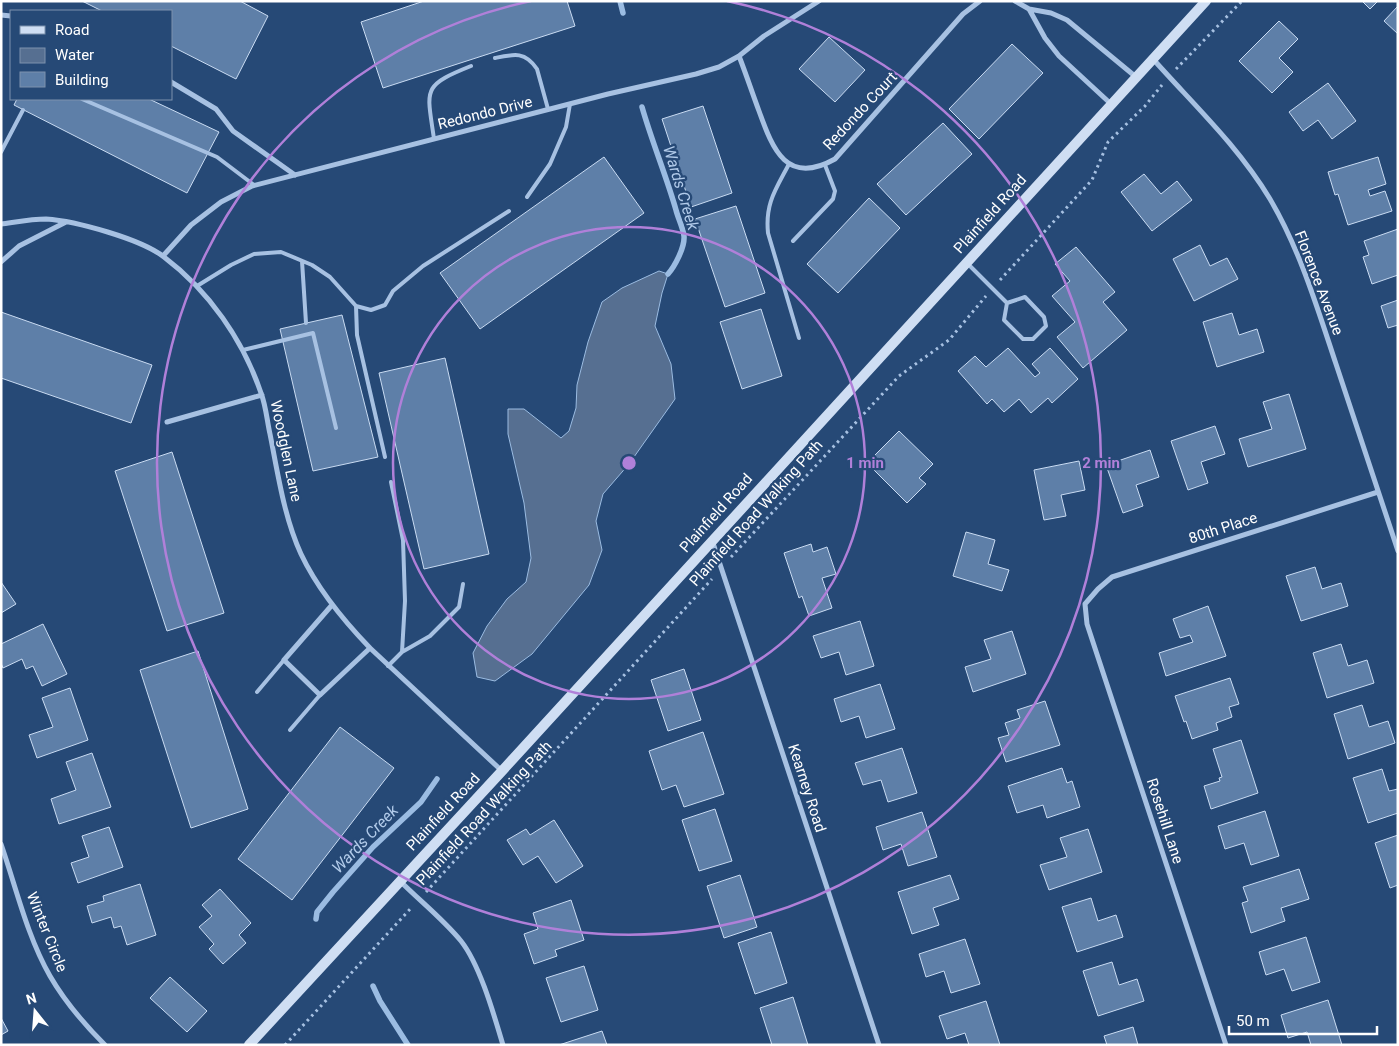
<svg xmlns="http://www.w3.org/2000/svg" width="1399" height="1046" viewBox="0 0 1399 1046" font-family="Roboto,sans-serif">
<rect width="100%" height="100%" fill="#264976"/>
<path fill="#566f91" stroke="#9bbce2" d="M659 271 668 274 662 293 655 326 671 364 675 399 629 464 603 494 596 521 602 550 589 585 532 654 495 681 477 677 473 653 487 626 507 599 526 582 531 558 524 503 508 434V409H524L561 438 569 431 576 408 577 385 588 342 602 302 622 288Z"/>
<g fill="none" stroke-linecap="round" stroke-linejoin="round">
<path stroke="#9bbce2" stroke-width="5.5" d="M620 1 623 13
M642 107C652 142 666 175 676 210 678 218 683 228 684 236 685 247 675 266 668 274
M316 919 317 912 333 892 373 847 421 802 437 779
M373 986 380 1001 408 1045"/>
</g>
<path fill="#5e7fa8" stroke="#c9dbf2" d="M82 1H240L268 16 236 79 171 46V11H102Z
M424 1H567L575 26 383 88 361 22Z
M1362 1H1378L1370 9Z
M1398 6V34L1384 21Z
M1279 21 1298 39 1279 58 1293 72 1272 93 1239 61Z
M829 37 865 70 835 102 799 69Z
M1012 44 1043 73 979 139 949 109Z
M1328 83 1356 121 1332 139 1318 120 1303 131 1289 112Z
M17 99H149L219 132 187 193 14 105Z
M703 106 732 193 691 207 662 119Z
M943 123 972 154 906 215 877 184Z
M604 157 644 213 480 329 440 273Z
M1378 157 1386 184 1368 190 1370 196 1385 191 1392 211 1348 225 1338 194 1335 195 1328 172Z
M1144 174 1161 194 1177 181 1192 200 1152 231 1121 192Z
M869 198 900 228 838 293 807 264Z
M736 206 765 293 725 307 695 219Z
M1398 229V275L1372 284 1363 257 1369 255 1364 241Z
M1200 245 1210 266 1227 258 1238 279 1194 301 1173 259Z
M1076 247 1115 292 1103 302 1127 330 1083 368 1057 337 1075 322 1052 296 1070 281 1055 264Z
M1398 300V325L1388 328 1381 306Z
M761 309 782 376 742 389 720 322Z
M1 312 152 365 131 423 1 378Z
M1232 313 1239 335 1257 329 1264 352 1217 367 1203 322Z
M342 315 378 457 313 471 280 329Z
M1008 348 1035 377 1040 373 1032 364 1050 348 1078 379 1052 403 1048 398 1031 413 1019 399 1004 412 992 399 987 404 958 371 975 356 986 367Z
M445 358 489 554 424 569 379 373Z
M1289 394 1306 449 1248 467 1239 439 1272 429 1263 402Z
M1215 426 1225 454 1201 462 1208 483 1188 490 1171 441Z
M899 431 933 464 919 478 926 484 907 503 867 463Z
M1150 450 1159 477 1136 485 1143 506 1123 513 1106 465Z
M172 452 224 613 167 631 115 471Z
M1079 461 1085 490 1061 495 1066 516 1044 520 1034 470Z
M966 532 995 540 988 564 1009 570 1002 591 953 576Z
M811 544 813 552 827 547 836 574 822 578 832 608 809 616 802 596 799 598 784 553Z
M1315 567 1322 589 1341 583 1348 606 1301 621 1286 576Z
M1 582 16 604 1 613Z
M1208 606 1226 656 1166 676 1159 653 1193 642 1190 635 1180 638 1173 619Z
M860 621 874 666 846 675 839 652 821 658 813 636Z
M43 624 67 674 42 686 33 666 26 669 22 659 3 668 1 663V644Z
M1012 631 1026 674 973 692 965 667 991 659 984 640Z
M1341 644 1348 666 1367 660 1374 683 1327 698 1313 653Z
M198 651 248 809 191 828 140 670Z
M684 669 701 720 668 731 651 680Z
M1230 678 1239 704 1229 707 1232 717 1216 723 1218 730 1192 739 1186 721 1184 722 1175 696Z
M880 684 895 729 866 738 859 716 841 722 834 699Z
M70 688 88 740 37 758 29 735 53 727 42 698Z
M1045 701 1060 745 1006 762 998 738 1009 735 1005 723 1020 718 1017 710Z
M1362 705 1369 727 1388 721 1395 743 1348 759 1334 714Z
M340 727 394 768 292 900 238 859Z
M703 732 724 794 684 807 676 785 662 790 649 751Z
M1241 740 1258 793 1211 809 1204 786 1220 781 1219 778 1222 777 1213 749Z
M902 748 917 793 888 802 881 780 863 785 855 763Z
M92 753 111 807 59 824 51 799 76 790 66 762Z
M1062 768 1067 783 1072 781 1080 807 1047 818 1043 805 1017 813 1008 786Z
M1382 769 1389 791 1398 789V813L1368 823 1353 778Z
M715 809 732 861 699 871 682 820Z
M1265 811 1279 856 1251 865 1244 843 1225 849 1218 826Z
M922 812 937 857 908 866 901 844 883 850 876 827Z
M554 820 583 866 556 883 538 856 523 865 507 840 526 829 530 835Z
M109 827 123 867 78 883 71 863 89 857 82 836Z
M1088 829 1102 872 1049 890 1040 865 1067 857 1060 838Z
M1398 835V885L1390 888 1375 843Z
M1299 869 1309 899 1281 908 1285 921 1251 933 1242 903 1248 901 1243 887Z
M740 875 757 927 724 938 707 886Z
M950 875 959 899 933 908 939 925 912 934 898 892Z
M140 884 156 935 127 945 121 926 114 928 111 917 92 923 87 906 104 901 103 896Z
M220 889 251 923 239 935 246 943 223 964 209 949 214 944 199 927 212 916 202 905Z
M1091 898 1098 921 1116 915 1123 937 1077 952 1062 907Z
M571 900 584 940 555 950 557 956 534 964 524 934 538 929 533 913Z
M771 932 787 983 755 994 738 943Z
M1306 937 1320 982 1292 991 1284 969 1266 975 1259 952Z
M965 939 980 984 951 993 944 971 926 977 919 954Z
M1112 962 1119 985 1137 979 1144 1001 1098 1016 1083 971Z
M584 966 598 1010 561 1022 546 978Z
M170 977 207 1011 187 1032 150 998Z
M793 997 808 1045H772L760 1008Z
M1328 1000 1342 1045H1311L1307 1032 1288 1038 1281 1015Z
M986 1001 1000 1045H969L965 1033 947 1039 939 1016Z
M1 1018 8 1031 1 1035Z
M1133 1027 1138 1045H1107L1104 1036Z
M602 1031 607 1045H559Z"/>
<g fill="none" stroke-linecap="round" stroke-linejoin="round">
<path stroke="#a7c1e2" stroke-width="3" stroke-dasharray="2.5 4" stroke-linecap="butt" d="M1176 69 1242 1
M1000 280 1092 180 1108 142 1145 106 1162 85
M731 557 899 376 949 340 986 296
M426 892 712 579
M285 1045 412 907"/>
<path stroke="#a7c1e2" stroke-width="4" d="M495 58C514 54 525 51 537 69L548 109
M82 99 217 157 254 185
M434 139C427 89 421 86 471 66
M1 152 23 110
M789 164C776 189 765 203 768 233L799 338
M527 197 550 164 566 127 570 104
M793 241 833 199 835 191 825 165
M302 261 306 323
M968 264 1007 303 1025 297 1044 317 1046 326 1033 339H1023L1004 320 1007 303
M197 286 231 265 254 254 281 252 312 265 330 277 356 306 371 310 385 305 393 291 423 266 509 211
M356 306 357 335 385 457
M243 350 313 333 336 428
M402 652 430 636 459 607 463 584
M388 666 402 652 405 601 403 540 391 482
M257 692 284 660
M290 730 320 695"/>
<path stroke="#a7c1e2" stroke-width="5" d="M1015 1 1029 9 1051 13 1067 20 1136 77
M1029 9 1045 38 1059 56 1111 104
M1 15 11 16
M739 56C746 74 752 92 759 111 773 150 787 186 835 159L963 14 980 1
M1153 59C1194 105 1238 146 1270 199 1300 250 1317 307 1336 364 1357 426 1377 489 1398 551
M171 82 216 109 233 131 295 175
M1 224C16 222 32 219 46 219 76 221 141 239 164 257 209 291 243 340 261 393 266 406 267 421 270 434 278 474 284 517 301 554 318 590 343 620 370 648L502 771
M163 256 191 225 221 202 252 186 608 94 696 74 719 67 739 56 764 36 819 1
M1 262 19 246 66 222
M167 422 262 395
M712 540 879 1045
M332 605 284 660 320 695 370 648
M1 844C16 887 27 936 50 976 65 1002 84 1024 105 1045
M400 881C420 901 443 919 461 941 480 965 494 1015 503 1045
M1226 1045 1087 624 1085 604 1098 589 1112 577 1378 492"/>
<path stroke="#cfdef3" stroke-width="10" d="M249 1045 502 771 1206 1"/>
</g>
<g fill="none" stroke="#b080d9" stroke-width="2.5">
<circle cx="629" cy="463" r="236"/>
<path d="M727 1A472 472 0 1 1 531 1"/>
</g>
<g text-anchor="middle" dominant-baseline="central" stroke-width="4.5" stroke-linejoin="round" paint-order="stroke">
<g font-size="15" fill="#fff" stroke="#264976">
<text transform="translate(860 111) rotate(-47)">Redondo Court</text>
<text transform="translate(485 113) rotate(-14)">Redondo Drive</text>
<text transform="translate(990 214) rotate(-48)">Plainfield Road</text>
<text transform="translate(1319 283) rotate(69)">Florence Avenue</text>
<text transform="translate(286 451) rotate(78)">Woodglen Lane</text>
<text transform="translate(716 513) rotate(-48)">Plainfield Road</text>
<text transform="translate(756 513) rotate(-48)">Plainfield Road Walking Path</text>
<text transform="translate(1223 528) rotate(-18)">80th Place</text>
<text transform="translate(807 788) rotate(72)">Kearney Road</text>
<text transform="translate(443 812) rotate(-47)">Plainfield Road</text>
<text transform="translate(484 813) rotate(-47)">Plainfield Road Walking Path</text>
<text transform="translate(1165 821) rotate(72)">Rosehill Lane</text>
<text transform="translate(47 932) rotate(68)">Winter Circle</text>
</g>
<g font-size="16" font-style="italic" fill="#b2cbea" stroke="#264976">
<text transform="translate(681 188) rotate(73)">Wards Creek</text>
<text transform="translate(365 839) rotate(-46)">Wards Creek</text>
</g>
</g>
<circle cx="629" cy="463" r="8" fill="#b080d9" stroke="#264976" stroke-width="2.5"/>
<g font-size="15" text-anchor="middle" font-weight="bold" fill="#b080d9" stroke="#264976" stroke-width="4.5" stroke-linejoin="round" paint-order="stroke">
<text x="865" y="468">1 min</text>
<text x="1101" y="468">2 min</text>
</g>
<rect width="1399" height="1046" fill="none" stroke="#ffffff" stroke-width="5"/>
<rect x="10" y="10" width="162" height="90" fill="#264976" stroke="#7d92ad"/>
<rect x="20" y="26" width="25" height="8" fill="#cfdef3" stroke="#7d92ad"/>
<text x="55" y="35" font-size="15" fill="#ffffff">Road</text>
<rect x="20" y="48" width="25" height="15" fill="#566f91" stroke="#7d92ad"/>
<text x="55" y="60" font-size="15" fill="#ffffff">Water</text>
<rect x="20" y="72" width="25" height="15" fill="#5e7fa8" stroke="#7d92ad"/>
<text x="55" y="85" font-size="15" fill="#ffffff">Building</text>
<g transform="translate(35 1011) rotate(343)" stroke="#264976" stroke-width="4" paint-order="stroke">
<path d="M0-4L9 19L0 12L-9 19Z" fill="#ffffff"/>
<text y="-8" font-size="14" font-weight="bold" text-anchor="middle" fill="#ffffff">N</text>
</g>
<path d="M1229 1026v8h148v-8" fill="none" stroke="#ffffff" stroke-width="2.5"/>
<text x="1236" y="1026" font-size="15" fill="#ffffff" stroke="#264976" stroke-width="4" paint-order="stroke">50 m</text>
</svg>
